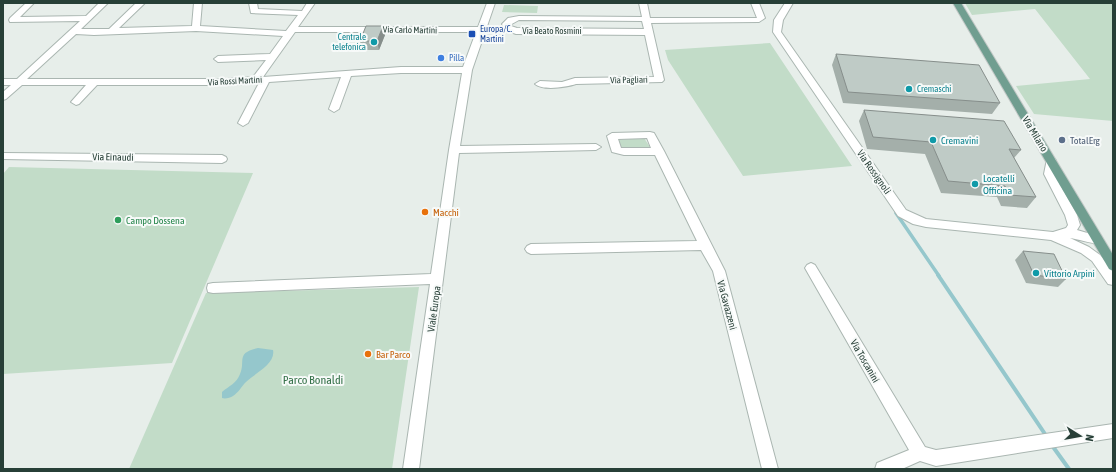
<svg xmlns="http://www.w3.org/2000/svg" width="1116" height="472" viewBox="0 0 1116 472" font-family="'Asap Condensed',sans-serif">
<rect width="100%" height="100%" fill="#e7eeea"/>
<path fill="#c2dcc8" d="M965 3H1113V121L1034 114 1016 86 1090 79 1035 9 972 15Z
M504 5 538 6 537 13 502 12Z
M770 43 852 166 743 176 668 60 665 50Z
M644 138 650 147H648L621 149 618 140Z
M9 167 253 173 172 363 3 374V174Z
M419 287 392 469H129L206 293Z"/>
<path fill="#95c7cc" d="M258 348 273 350C276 364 254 374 246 382 241 387 239 392 233 396 230 398 225 399 222 398V392C229 386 237 383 240 374 246 361 235 353 258 348Z"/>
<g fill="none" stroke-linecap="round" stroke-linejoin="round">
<path stroke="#95c7cc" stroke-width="3.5" d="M896 213 939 276"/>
<path stroke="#95c7cc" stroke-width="4" d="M938 275 1047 437
M1051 444 1069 469"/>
<g stroke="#aab6b1" stroke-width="2">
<path id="minor" d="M26 3H34L20 17 86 16 99 3H108L81 29H109L136 3H145L119 28 192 26 194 3H202L200 26 286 31 298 15 251 13 249 3H257L258 9 302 11 307 3H315L298 27H478L487 3H495L472 70 460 146 596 144 601 147 596 150 459 153 419 469H403L430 284 213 293 208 292 207 288 208 284 213 283 431 274 449 150 462 73H401L351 76 339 109 334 112 329 109 341 77 269 82 248 123 243 126 238 123 259 83 227 85H97L79 104 76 105 71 102 86 85H22L6 99 3 100V92L11 85H3V79H17L80 21 10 22 9 20 10 18ZM196 31 283 36 270 54 218 56 214 59 218 62 266 60 253 77 227 79H27L76 34 94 35ZM295 32H476L463 67H401L263 77Z
M639 3H647L650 18H757L751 3H759L765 18 759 22 651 23 664 80 662 82 576 84C567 87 543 91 535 84L540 81 562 82 575 78 654 77 645 35 516 34 505 30 502 24 508 18 519 16 642 17ZM519 20 642 21 644 29 517 28 511 26 510 25Z
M785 3H793L783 20 781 32 906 210 926 219 1053 232 1066 228 1068 225 1065 215 1044 174 1047 159H1055L1056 161 1054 174 1077 215 1080 225 1077 230 1101 237 1103 240 1101 243C1095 245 1078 239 1070 238L1089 247 1100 255 1113 271V285L1108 284 1092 261 1081 253 1051 240 926 227 913 224 898 216 773 32 774 20Z
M650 132 654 133 664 151 725 271 778 469H762L713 271 701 250 531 254 527 252 525 249 527 246 531 244 697 241 655 155H624L612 152 607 136 612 133ZM647 138 651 148H621L618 139Z
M3 153 222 155 226 157 227 159 226 161 222 163 3 159Z
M811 263 815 265 925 447 936 450 1113 424V438L936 466 920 461 902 469H875L877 463 909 450 805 268 807 265Z"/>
</g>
<g stroke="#c3c9c7" stroke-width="2">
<path id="major" d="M953 3H961L1113 255V271L1109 269Z"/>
</g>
<use href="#minor" fill="#fff" fill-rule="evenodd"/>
<use href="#major" fill="#709e90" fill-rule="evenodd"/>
</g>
<path fill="#a4afaa" d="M383 26 385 35 379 50H362L360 41Z
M836 54 1000 103 992 114 843 103 832 65Z
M864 110 1021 150 1014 158 1036 197 1027 208 1001 206 997 197 941 193 925 154 867 149 859 121Z
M1023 251 1066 279 1058 287 1026 283 1015 260Z"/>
<path fill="#868e8b" d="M383 26 385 35 379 50 377 41Z"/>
<path fill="#bfcbc6" stroke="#868e8b" d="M366 26H383L377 41H360Z
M836 54 979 65 1000 103 848 92Z
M864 110 1004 121 1021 150 1009 149 1036 197 1009 195 1005 186 948 181 931 142 873 137Z
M1023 251 1054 254 1066 279 1034 275Z"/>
<rect fill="#1a4fb4" stroke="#f7faf9" stroke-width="1.5" x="468" y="30" width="8" height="8" rx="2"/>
<g fill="#0f9aa8" stroke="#f7faf9" stroke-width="1.5">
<circle cx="374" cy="42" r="4"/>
<circle cx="909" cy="89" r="4"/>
<circle cx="933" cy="140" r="4"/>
<circle cx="975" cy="184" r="4"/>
<circle cx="1036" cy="273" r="4"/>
</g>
<circle fill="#3f7fe0" stroke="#f7faf9" stroke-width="1.5" cx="441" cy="58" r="4"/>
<circle fill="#5c6f8a" stroke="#f7faf9" stroke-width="1.5" cx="1062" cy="140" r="4"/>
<g fill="#e8710a" stroke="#f7faf9" stroke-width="1.5">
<circle cx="425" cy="212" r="4"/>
<circle cx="368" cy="354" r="4"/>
</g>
<circle fill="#2e9e5b" stroke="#f7faf9" stroke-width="1.5" cx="118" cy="220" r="4"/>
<g text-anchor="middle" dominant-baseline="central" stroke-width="4" stroke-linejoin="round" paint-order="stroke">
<g font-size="9" fill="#164399" stroke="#f7faf9" text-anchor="start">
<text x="480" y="29">Europa/C.<tspan x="480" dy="10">Martini</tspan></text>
</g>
<g font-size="9" fill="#273f37" stroke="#f7faf9">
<text transform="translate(410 30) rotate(1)">Via Carlo Martini</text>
<text x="552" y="31">Via Beato Rosmini</text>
<text transform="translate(629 80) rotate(-1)">Via Pagliari</text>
<text transform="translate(235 81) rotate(-3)">Via Rossi Martini</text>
</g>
<g font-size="9" fill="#0d838f" stroke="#f7faf9" text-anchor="end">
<text x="366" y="37">Centrale<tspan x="366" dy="10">telefonica</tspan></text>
<text x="917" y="89" text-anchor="start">Cremaschi</text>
</g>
<g font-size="9" fill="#366cbe" stroke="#f7faf9" text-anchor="start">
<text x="449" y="58">Pilla</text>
</g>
<g font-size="10" fill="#273f37" stroke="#f7faf9">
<text transform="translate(1035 134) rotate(59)">Via Milano</text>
<text transform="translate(113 157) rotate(1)">Via Einaudi</text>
<text transform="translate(874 172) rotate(55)">Via Rossignoli</text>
<text transform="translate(727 305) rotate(75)">Via Gavazzeni</text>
<text transform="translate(434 309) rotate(-82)">Viale Europa</text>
<text transform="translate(865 361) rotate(60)">Via Toscanini</text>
</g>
<g font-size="10" fill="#0d838f" stroke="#f7faf9" text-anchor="start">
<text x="941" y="140">Cremavini</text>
<text x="983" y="178">Locatelli<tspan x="983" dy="12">Officina</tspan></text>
<text x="1044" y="273">Vittorio Arpini</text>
</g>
<g font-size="10" fill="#4e5e75" stroke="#f7faf9" text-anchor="start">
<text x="1070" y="140">TotalErg</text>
</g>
<g font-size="10" fill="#c56008" stroke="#f7faf9" text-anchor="start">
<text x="433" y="212">Macchi</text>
<text x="376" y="354">Bar Parco</text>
</g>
<g font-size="10" fill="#27864d" stroke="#f7faf9" text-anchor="start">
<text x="126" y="220">Campo Dossena</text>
</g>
<g font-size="12" fill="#357149" stroke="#f7faf9">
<text x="313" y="380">Parco Bonaldi</text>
</g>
</g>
<rect width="1116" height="472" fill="none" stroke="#273f37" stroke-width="8"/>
<g transform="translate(1080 436) rotate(101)" stroke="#f7faf9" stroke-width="3" paint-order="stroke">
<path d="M0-3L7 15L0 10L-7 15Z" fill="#273f37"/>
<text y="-6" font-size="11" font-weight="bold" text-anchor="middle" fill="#273f37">N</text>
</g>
</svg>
